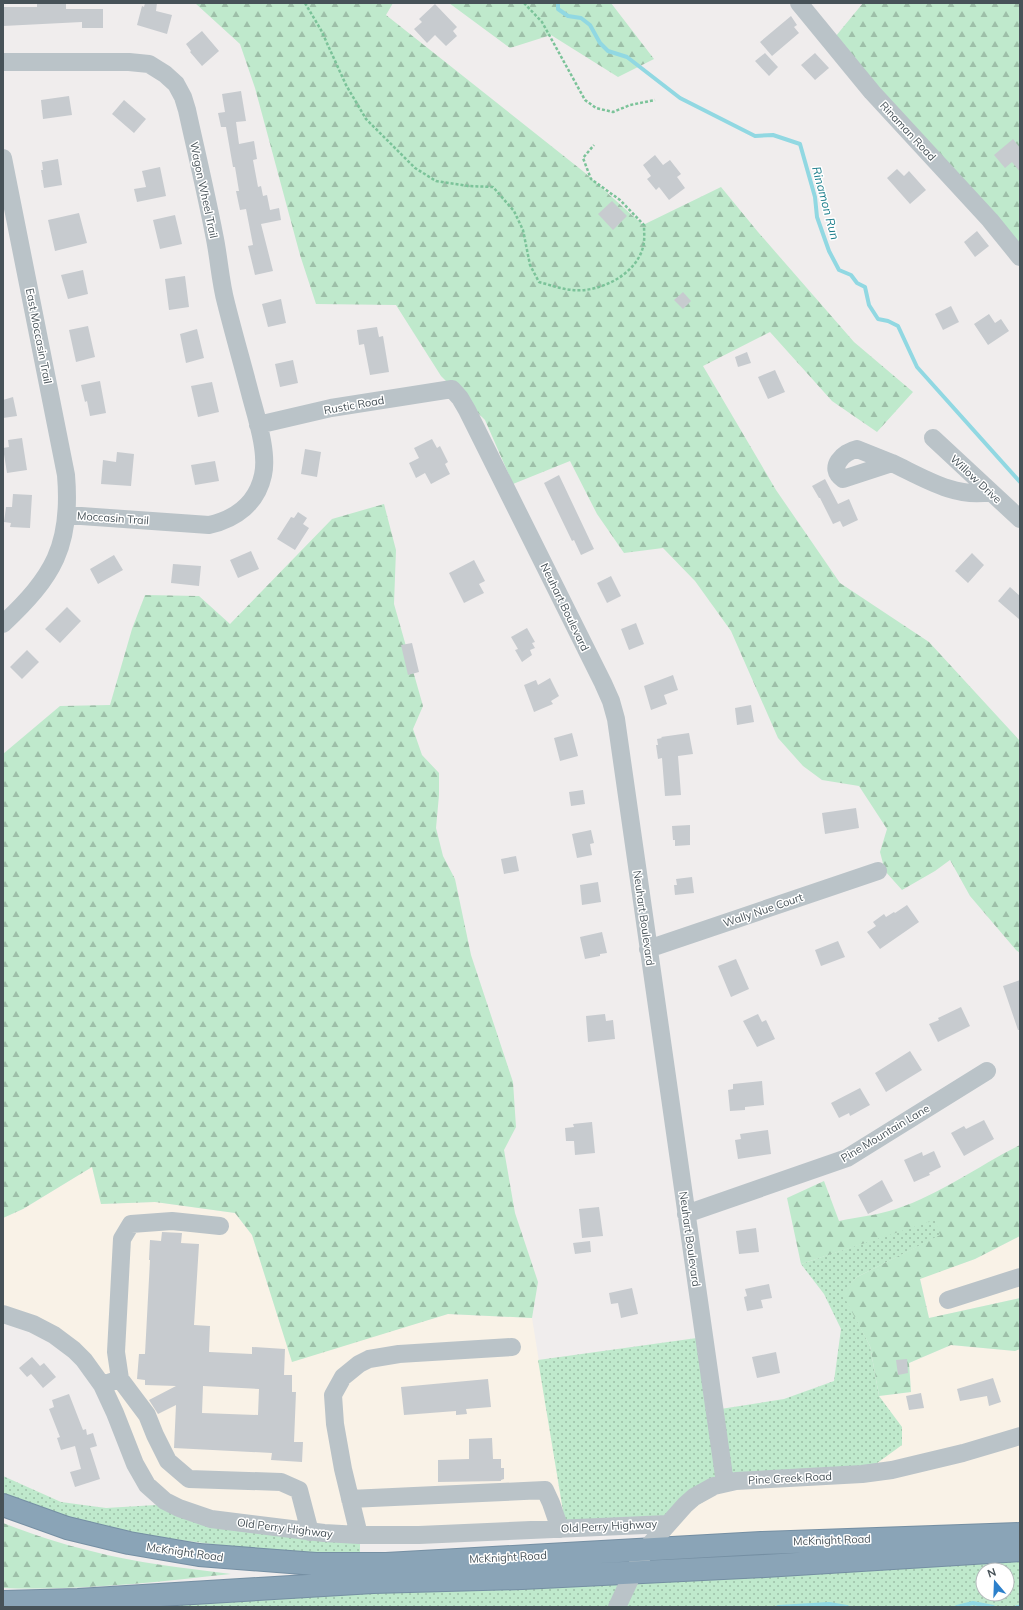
<svg xmlns="http://www.w3.org/2000/svg" width="1023" height="1610" viewBox="0 0 1023 1610" font-family="Mulish,sans-serif">
<defs>
<pattern id="grass-dots" width="8" height="8" patternUnits="userSpaceOnUse"><rect width="8" height="8" fill="#bfe9cc"/><path d="M2 2h.1M6 6h.1" fill="none" stroke="#9dbfa8" stroke-width="1.8" stroke-linecap="round"/></pattern>
<pattern id="forest-firs" width="22" height="20" patternUnits="userSpaceOnUse"><rect width="22" height="20" fill="#bfe9cc"/><path d="M5 1l3.5 6h-7zM16 11l3.5 6h-7z" fill="#9dbfa8"/></pattern>
</defs>
<rect width="100%" height="100%" fill="#f0eded"/>
<path fill="#f9f2e7" d="M92 1167 101 1204 155 1202 235 1213 252 1235 292 1361 448 1314 532 1318 566 1529 324 1533 165 1501 84 1360 3 1314V1218L23 1209Z
M1020 1236V1298L929 1318 920 1278 975 1259Z
M951 1345 1015 1351 1020 1349V1534L646 1549 685 1505 890 1411 879 1396 911 1392 909 1363Z"/>
<path fill="url(#grass-dots)" fill-rule="evenodd" d="M935 1219 941 1235 857 1277 843 1293 870 1346 879 1396 902 1427V1445L862 1474 736 1481 668 1524 566 1529 538 1360 704 1337 714 1410 784 1399 834 1381 841 1329 824 1294 801 1264Z
M3 1476 61 1502 106 1508 156 1505 360 1542V1553C317 1554 273 1550 230 1546 153 1538 75 1525 3 1495Z
M1020 1550V1607H3ZM983 1570H1007V1594H983Z"/>
<path fill="url(#forest-firs)" d="M195 3H393L386 15 584 172 643 225 721 187 758 232 854 342 913 392 877 432 832 401 770 332 703 366 776 490 840 583 929 642 1020 741V953L1016 950 970 896 950 860 935 871 902 890 885 871 880 852 887 829 859 786 822 780 803 766 778 738 731 631 695 581 663 548 624 553 597 514 570 461 513 484 485 420 441 376 396 305 316 304 300 255 255 88 240 44Z
M449 3H611L654 59 618 77 551 35 510 48Z
M863 3H1020V257L831 42Z
M384 504 396 550 394 604 423 706 413 729 422 755 439 773V795L436 828 443 856 455 879 471 955 513 1082 516 1127 504 1150 515 1213 538 1282 532 1318 448 1314 292 1362 252 1235 235 1213 155 1202 101 1204 92 1167 23 1209 3 1218V754L60 706 110 705 132 629 145 595 199 596 230 624 332 519Z
M1020 1145V1236L975 1259 920 1279 929 1318 1020 1298V1349L1015 1351 951 1345 909 1363 911 1392 879 1396 870 1346 842 1293 857 1277 940 1235 935 1220 801 1264 787 1198 824 1181 839 1221C858 1217 878 1215 896 1209 941 1194 978 1166 1020 1145Z
M3 1523C32 1534 61 1544 91 1551 136 1563 184 1568 231 1574 157 1582 77 1591 3 1588Z"/>
<g fill="none" stroke-linecap="round" stroke-linejoin="round">
<path stroke="#91d8e2" stroke-width="4" d="M558 3V9L568 16 581 18 590 25 600 43 608 51 627 57 680 98 755 136 773 135 800 144 815 197 817 217 829 251 839 270 851 275 857 283 865 287 869 305 878 319 888 321 898 326 917 367 1020 482
M778 1607 829 1604 847 1607
M957 1607 973 1603 993 1607
M1017 1607H1020"/>
</g>
<path fill="#c7cbcf" fill-rule="evenodd" d="M66 3V9H103V28H82V22L3 26V7H37V4Z
M145 3H157L156 11 172 15 167 34 137 25 142 6 144 7Z
M435 4 457 27 453 31 457 36 446 46 435 35 427 43 414 29 422 22 419 19Z
M791 16 797 25 794 27 799 33 772 56 760 42Z
M202 31 219 51 202 66 190 52 191 51 186 44Z
M765 53 778 67 769 76 755 61Z
M815 53 829 68 815 80 801 65Z
M241 91 246 121 236 122 239 144 254 141 257 159 253 160 258 187 261 186 263 196 267 195 270 210 279 208 281 220 261 224 273 271 255 275 248 246 253 245 246 209 240 210 236 191H239L235 167H233L226 127H221L218 113 225 112 222 94Z
M69 96 72 115 43 119 41 100Z
M124 100 146 119 134 133 112 114Z
M1013 139 1020 148V172L1012 162 1005 168 994 155Z
M655 155 663 165 670 160 681 174 677 177 685 188 669 200 659 187 656 190 647 179 651 176 643 165Z
M58 159 62 185 44 188 41 170H43L42 162Z
M160 167 166 196 137 202 134 189 146 187 142 171Z
M897 169 904 176 909 171 926 190 910 204 887 178Z
M612 201 627 216 613 230 598 214Z
M79 213 87 243 55 251 48 220Z
M175 215 182 244 160 249 153 220Z
M977 231 989 246 975 257 964 242Z
M83 270 88 294 68 299 61 275Z
M185 276 189 307 169 310 165 279Z
M683 292 691 301 683 309 674 300Z
M281 299 286 323 268 327 262 304Z
M951 306 959 322 943 330 935 314Z
M989 314 995 323 1001 319 1009 331 988 345 974 324Z
M88 326 95 357 76 362 69 330Z
M377 327 379 337 383 336 389 372 370 375 364 344 359 345 357 330Z
M197 329 204 358 186 363 180 334Z
M747 352 751 363 738 367 735 357Z
M293 360 298 383 280 387 275 364Z
M775 370 785 392 768 399 758 377Z
M100 381 106 413 90 416 87 401 85 402 81 385Z
M212 382 219 412 198 417 191 386Z
M13 397 17 416 3 418V400Z
M22 438 27 470 7 473 3 448 9 447 8 440Z
M432 439 437 448 440 446 448 462 445 464 450 474 431 484 425 473 416 478 409 463 419 458 414 448Z
M305 449 321 452 317 477 301 474Z
M117 452 134 454 131 486 101 484 103 460 116 462Z
M215 461 219 481 195 485 191 465Z
M559 475 594 549 581 555 574 540 572 541 544 483Z
M825 479 838 504 849 499 858 520 843 527 840 521 833 524 820 498H819L812 486Z
M13 494 32 495 30 528 10 527 11 523 4 522 6 507H12Z
M298 512 307 518 303 524 309 528 295 550 277 539 291 517 294 518Z
M251 551 259 569 238 578 230 560Z
M972 553 984 565 968 583 955 571Z
M114 555 123 570 98 584 90 569Z
M474 560 485 581 479 584 484 593 464 603 449 573Z
M173 564 201 566 199 586 171 583Z
M611 576 621 596 607 603 597 583Z
M1010 587 1020 596V620L998 601Z
M67 607 81 621 60 643 45 629Z
M636 623 644 644 629 650 621 629Z
M527 628 535 642 532 643 535 648 530 650 532 655 522 662 515 650 518 649 511 637Z
M412 643 419 672 408 675 401 645Z
M27 650 39 662 22 679 10 667Z
M673 675 678 690 664 695 667 704 651 710 644 686Z
M550 678 559 696 551 701 553 704 534 712 524 685 536 680 538 685Z
M751 705 754 722 737 725 735 708Z
M572 733 578 756 560 761 554 738Z
M689 733 693 754 678 756 681 795 665 796 662 758 658 759 656 745H658L657 739 662 738 661 737Z
M583 790 585 804 571 806 569 792Z
M856 808 859 828 825 834 822 813Z
M690 825V845L675 846V840H673L672 826Z
M591 830 594 843 590 844 592 855 577 858 572 834Z
M516 856 519 871 504 874 501 859Z
M692 877 694 893 675 895 674 885H677L676 879Z
M598 882 601 902 582 905 580 885Z
M907 905 919 922 880 949 867 932 876 926 873 922 884 914 886 917 894 912 895 913Z
M602 932 607 953 600 954V956L585 959 580 937Z
M838 941 845 957 821 966 815 950Z
M736 959 749 989 731 997 718 966Z
M1020 980V1030H1018L1003 986Z
M961 1007 970 1026 938 1042 929 1024 939 1020 938 1018Z
M605 1014 606 1021 613 1020 615 1039 588 1042 586 1016Z
M758 1014 762 1022 766 1020 775 1039 757 1047 743 1021Z
M910 1051 922 1070 886 1092 875 1073Z
M762 1081 764 1105 745 1107V1110L730 1111 728 1090 733 1089V1084Z
M860 1088 870 1105 850 1116 849 1113 839 1118 831 1103Z
M984 1120 994 1139 964 1156 951 1133 964 1126 966 1129Z
M592 1122 595 1153 575 1155 574 1141H566L565 1128 574 1127 573 1124Z
M768 1130 771 1154 738 1159 735 1140 741 1139 740 1134Z
M934 1151 941 1167 929 1173 930 1175 914 1182 904 1160 922 1152 923 1156Z
M882 1180 893 1201 868 1214 858 1195Z
M599 1207 603 1236 582 1238 579 1209Z
M756 1228 759 1252 739 1254 736 1231Z
M162 1232 182 1233 181 1243 199 1244 194 1325 210 1326 209 1352 252 1354V1347L285 1349 284 1375H292V1392H296L294 1442H303L302 1462 271 1460 272 1453 174 1448 176 1405 158 1414 149 1400 176 1386 145 1385V1380L137 1379 139 1354H145L150 1260H149L150 1240 161 1241ZM203 1386 259 1389 258 1415 202 1413Z
M590 1241 591 1252 575 1254 573 1243Z
M769 1284 772 1298 761 1300 763 1308 747 1311 744 1297 747 1296 745 1289Z
M632 1288 638 1314 621 1318 618 1303 611 1304 609 1293Z
M776 1352 780 1373 757 1378 752 1357Z
M32 1357 40 1366 44 1363 56 1377 43 1388 31 1374 27 1377 19 1368Z
M907 1359 908 1373 898 1375 896 1360Z
M993 1378 1001 1402 989 1406 987 1396 960 1401 957 1389Z
M488 1379 491 1407 466 1409 467 1414 456 1415V1411L404 1415 401 1387Z
M921 1393 924 1408 909 1410 906 1396Z
M69 1394 83 1430 86 1429 87 1435 93 1433 97 1446 90 1448 100 1479 75 1487 70 1472 81 1469 75 1446 61 1450 57 1438 60 1437 49 1409 54 1407 52 1400Z
M492 1438 493 1459H501V1468H504V1479L501 1480V1481L438 1482V1460L469 1459V1439Z"/>
<g fill="none" stroke-linecap="round" stroke-linejoin="round">
<g stroke="#758fa3" stroke-width="24">
<path id="highway" d="M3 1505 67 1528 129 1543 199 1555 316 1564H386L761 1543 1020 1534
M3 1602 78 1600 373 1582 522 1578 765 1566 1020 1550"/>
</g>
<path stroke="#7bc399" stroke-width="2.5" stroke-dasharray="3 2" stroke-linecap="butt" d="M305 3 321 30 346 85 366 119 415 168 436 181 468 186 493 187 514 211 523 230 530 265 539 282C550 285 561 289 572 290 599 293 636 275 643 247 645 240 644 232 644 225L620 200 591 179 583 158 594 145
M524 3 542 22 585 100 596 108 613 112 630 105 655 100"/>
<path stroke="#bac3c8" stroke-width="18" d="M799 3 872 92 990 220 1020 257
M3 62H129L149 64 165 74 176 84 183 97 187 110C196 151 206 193 214 234 219 257 220 281 226 303 234 335 243 366 251 397 257 419 268 453 263 475 257 503 236 519 209 525L67 515
M3 158 66 475C72 546 53 577 3 624
M258 425 331 408 452 389 460 398 467 410 603 683 611 701 616 719 725 1483
M933 438 1020 519
M892 463 857 449C843 452 827 468 843 479L892 463C922 477 956 499 990 492
M648 949 878 871
M686 1214 847 1158 987 1071
M948 1300 1020 1277
M3 1314 33 1324 54 1335 74 1350 84 1360 102 1385 115 1413 135 1464 147 1485 165 1501 179 1508 211 1519 324 1533 359 1535H419L668 1524
M120 1379 116 1352 122 1239 131 1224 172 1221 220 1226
M102 1385 120 1379 147 1415 155 1435 168 1461 189 1479 281 1482 299 1490 310 1532
M350 1499 545 1490 551 1503 560 1529
M359 1535 343 1469 335 1424 333 1395 343 1377 359 1364 369 1359 399 1354 512 1347
M617 1607 633 1573 646 1549 685 1505 694 1497 714 1486 736 1481 862 1474 892 1470 963 1453 1020 1436"/>
<use href="#highway" stroke="#8aa4b7" stroke-width="22"/>
</g>
<g text-anchor="middle" dominant-baseline="central" stroke-width="3" stroke-linejoin="round" paint-order="stroke">
<g font-size="11" fill="#475258" stroke="#fff">
<text transform="translate(908 131) rotate(47)">Rinaman Road</text>
<text transform="translate(204 190) rotate(78)">Wagon Wheel Trail</text>
<text transform="translate(39 336) rotate(79)">East Moccasin Trail</text>
<text transform="translate(354 405) rotate(-10)">Rustic Road</text>
<text transform="translate(976 479) rotate(43)">Willow Drive</text>
<text transform="translate(113 518) rotate(4)">Moccasin Trail</text>
<text transform="translate(565 607) rotate(64)">Neuhart Boulevard</text>
<text transform="translate(763 910) rotate(-19)">Wally Nue Court</text>
<text transform="translate(644 918) rotate(82)">Neuhart Boulevard</text>
<text transform="translate(885 1133) rotate(-31)">Pine Mountain Lane</text>
<text transform="translate(690 1239) rotate(82)">Neuhart Boulevard</text>
<text transform="translate(790 1478) rotate(-3)">Pine Creek Road</text>
<text transform="translate(609 1526) rotate(-3)">Old Perry Highway</text>
<text transform="translate(285 1528) rotate(7)">Old Perry Highway</text>
<text transform="translate(832 1540) rotate(-2)">McKnight Road</text>
<text transform="translate(185 1552) rotate(8)">McKnight Road</text>
<text transform="translate(508 1557) rotate(-3)">McKnight Road</text>
</g>
<g font-size="12" font-style="italic" fill="#1a7d8a" stroke="#fff">
<text transform="translate(826 203) rotate(75)">Rinamon Run</text>
</g>
</g>
<rect width="1023" height="1610" fill="none" stroke="#475258" stroke-width="8"/>
<g transform="translate(995 1582) rotate(341)"><circle r="19" fill="#ffffff" stroke="#b5babc"/>
<path d="M0-3L7 15L0 10L-7 15Z" fill="#2c80cb"/>
<text y="-6" font-size="11" font-weight="bold" text-anchor="middle" fill="#475258">N</text>
</g>
</svg>
